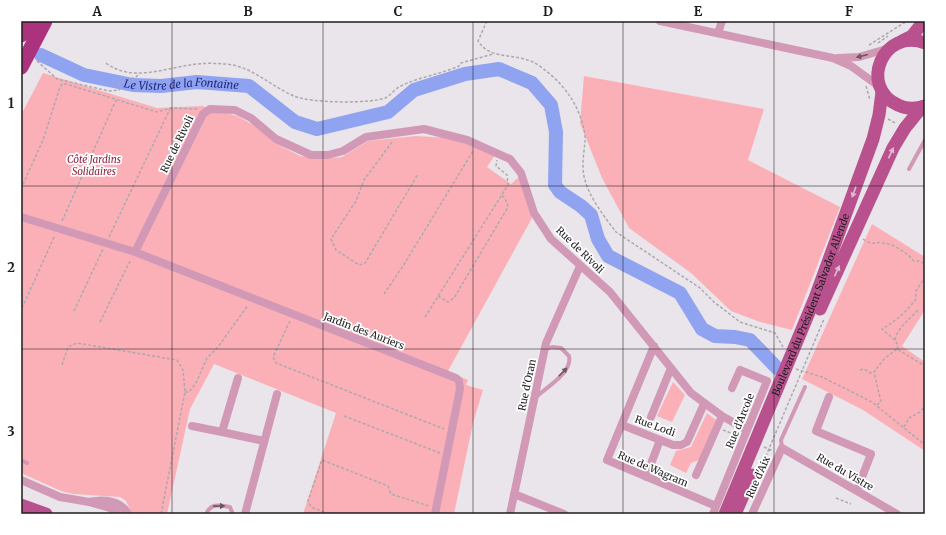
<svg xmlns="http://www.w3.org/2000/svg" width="946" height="535" viewBox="0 0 946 535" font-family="Merriweather,serif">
<rect width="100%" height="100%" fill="#eae5eb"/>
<path fill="#fbb0b8" d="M43 73 157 108 202 106 237 116 257 127 279 145 300 156 323 159 342 157 368 141 416 136 451 138 495 155 487 167 511 184 519 177 532 218 448 371 468 380 466 385 483 390 473 423 454 514H303L336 413 214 364 190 409 167 514H132L126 501 120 497 73 494 61 491 21 473V115Z
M584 76 764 109 748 160 840 207 792 330 760 322 731 311 691 273 629 228 602 178 580 123Z
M872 224 925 257V310L902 346 925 362V451L863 410 802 379Z
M673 382 685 395 672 422 657 416Z
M707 413 716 420 699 460 691 463 686 473 670 465 676 451 691 447Z"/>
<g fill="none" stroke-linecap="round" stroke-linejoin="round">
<path stroke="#90a3f1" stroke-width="14" id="s1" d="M41 55 84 75 133 85 161 86 197 82 249 86 295 122 317 129 388 112 414 90 465 74 499 69 532 83 551 105 556 132 555 185 560 192 581 206 591 215 598 239 608 256 680 293 702 329 715 336 735 337 750 340 778 369"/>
<path stroke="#aca8ac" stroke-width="1.5" stroke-dasharray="3 2" stroke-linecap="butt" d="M487 21 478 41C490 60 513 53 533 62 546 69 561 83 569 95 577 106 586 127 585 141 584 153 581 168 585 180 589 197 606 219 616 232L700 288 714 302 740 322 775 333 783 347
M899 21 905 23
M878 43 888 36
M869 45 907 21
M37 61 57 79 109 91 119 90V83L136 77 139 74
M106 63C131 82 162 69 190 65 201 63 213 63 224 64 251 65 270 86 294 96 309 103 370 104 385 98 390 96 394 90 399 87 415 78 441 74 459 66L461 63 493 54
M866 86 870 100
M888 119 895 123
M392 142 364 180 356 201 331 239 336 250 359 265 365 263 418 174
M21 189 43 140 60 87 62 84H66L157 112 171 108 198 109
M62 221 116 100
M109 237 170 109
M863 239C875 247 874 241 884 243 894 244 907 253 914 261H919L925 264
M384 294 403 266 473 151
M438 296 448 302 454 298 508 207 505 198 501 195
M22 308 55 235
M74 311 103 249
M425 317 508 185 507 175 496 166 497 160
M290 321 273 357 276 363 444 429
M100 322 131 259
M895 340 882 329C896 321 906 312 916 299V291L925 277
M897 349 898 346 895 340C898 327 909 320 918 310
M62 365 68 347 77 343 177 360 183 370 185 392 161 514
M796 369 822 377 872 402 925 445
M860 370 864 369 870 373 874 372
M185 392H189L196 383 207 358 218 347 248 305
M877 405 881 402 874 372 884 359 897 349 925 366
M344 416 440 453
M904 427 909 418 920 412 925 406
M723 430 736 435
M764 447 773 451
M760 470 824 319
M836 498 851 504
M329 514 311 507 308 501 322 460 388 486 391 494 429 506"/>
<path stroke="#d299b6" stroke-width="4" d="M909 169 925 140
M536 397C547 387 573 372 569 356L561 348 552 347 544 350
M782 448 781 440 805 387
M21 460 27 463
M206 514C211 503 219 505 230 507L232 512"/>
<path stroke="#d299b6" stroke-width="8" d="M660 21 833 58 851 66 880 87
M718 33 722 21
M838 58 859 57 890 48
M21 217 135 252 456 378 459 381 460 389 435 514
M135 252 203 114 210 109 235 110 251 118 276 139 311 155H328L343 151 366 137 424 129 467 140 510 159 521 173 534 213 551 239 610 292 691 393 722 416 747 430
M654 346 607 460 716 506
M238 378 222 432 264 441
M829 397 816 431 871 454 857 490
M651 417 671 368
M622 425 673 445H681L687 442 704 404
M192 426 222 432
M696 475 722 416
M646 477 660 440
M21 480 60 497 89 502
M514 494 564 514
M118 514 110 508 89 502C103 499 121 500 128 514
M245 514 277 394
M510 514 546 343 580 266
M713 514 767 381 740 370 732 388
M752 514 782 448 897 514"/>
<g stroke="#b8518d" stroke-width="13">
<path d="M902 41 912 36 924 21"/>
<path d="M925 43C883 27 858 87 898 105 906 109 916 109 925 106"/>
<path d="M820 309 893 148 905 128 922 107"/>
<path d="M21 505 46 514"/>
<path id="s2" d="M725 514 815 298 873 139 879 115 882 92"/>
<path d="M735 514 752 475"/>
</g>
<path stroke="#ac327d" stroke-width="15" d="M21 35 29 21
M21 67 45 21"/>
</g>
<defs><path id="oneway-solid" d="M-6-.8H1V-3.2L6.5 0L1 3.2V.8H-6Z"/></defs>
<g fill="#6f5462">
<use href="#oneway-solid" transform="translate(862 56) rotate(166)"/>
<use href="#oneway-solid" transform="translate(563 372) rotate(-45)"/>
<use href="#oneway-solid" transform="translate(219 506) rotate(-1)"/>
</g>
<g fill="#e3b9d1">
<use href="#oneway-solid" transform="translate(891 153) rotate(-65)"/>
<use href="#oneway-solid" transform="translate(854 192) rotate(110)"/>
<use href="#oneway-solid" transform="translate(837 271) rotate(-65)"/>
</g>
<path fill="none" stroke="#1e1c1e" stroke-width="1" stroke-opacity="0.55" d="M172 21V514M323 21V514M473 21V514M623 21V514M774 21V514M21 186H925M21 349H925"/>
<g text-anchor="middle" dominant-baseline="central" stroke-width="3.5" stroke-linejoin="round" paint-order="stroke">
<g font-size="10" fill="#1e1c1e" stroke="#fff">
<text transform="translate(177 144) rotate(-64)">Rue de Rivoli</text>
<text transform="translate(580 250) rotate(44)">Rue de Rivoli</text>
<text stroke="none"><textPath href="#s2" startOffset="226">Boulevard du Président Salvador Allende</textPath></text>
<text transform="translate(364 331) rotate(21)">Jardin des Auriers</text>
<text transform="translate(527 385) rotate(-78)">Rue d'Oran</text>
<text transform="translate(740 421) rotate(-68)">Rue d'Arcole</text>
<text transform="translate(655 426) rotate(20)">Rue Lodi</text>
<text transform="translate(653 469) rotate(23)">Rue de Wagram</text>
<text transform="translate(845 472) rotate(30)">Rue du Vistre</text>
<text transform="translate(758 477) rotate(-66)">Rue d'Aix</text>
</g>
<g font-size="10" font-style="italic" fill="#90223d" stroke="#fff">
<text x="94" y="159">Côté Jardins<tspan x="94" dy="12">Solidaires</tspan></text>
</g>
<g font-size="11" font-style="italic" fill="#232981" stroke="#fff">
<text stroke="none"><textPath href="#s1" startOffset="146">Le Vistre de la Fontaine</textPath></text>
</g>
</g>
<rect width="946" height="535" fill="none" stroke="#ffffff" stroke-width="44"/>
<rect x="22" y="22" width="902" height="491" fill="none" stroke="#1e1c1e" stroke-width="1.5"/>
<g font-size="13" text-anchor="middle" font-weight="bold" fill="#1e1c1e">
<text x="97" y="16">A</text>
<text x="248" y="16">B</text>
<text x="398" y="16">C</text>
<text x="548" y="16">D</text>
<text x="698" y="16">E</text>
<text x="849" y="16">F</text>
<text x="11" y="108">1</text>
<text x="11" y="272">2</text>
<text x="11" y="436">3</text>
</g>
</svg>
